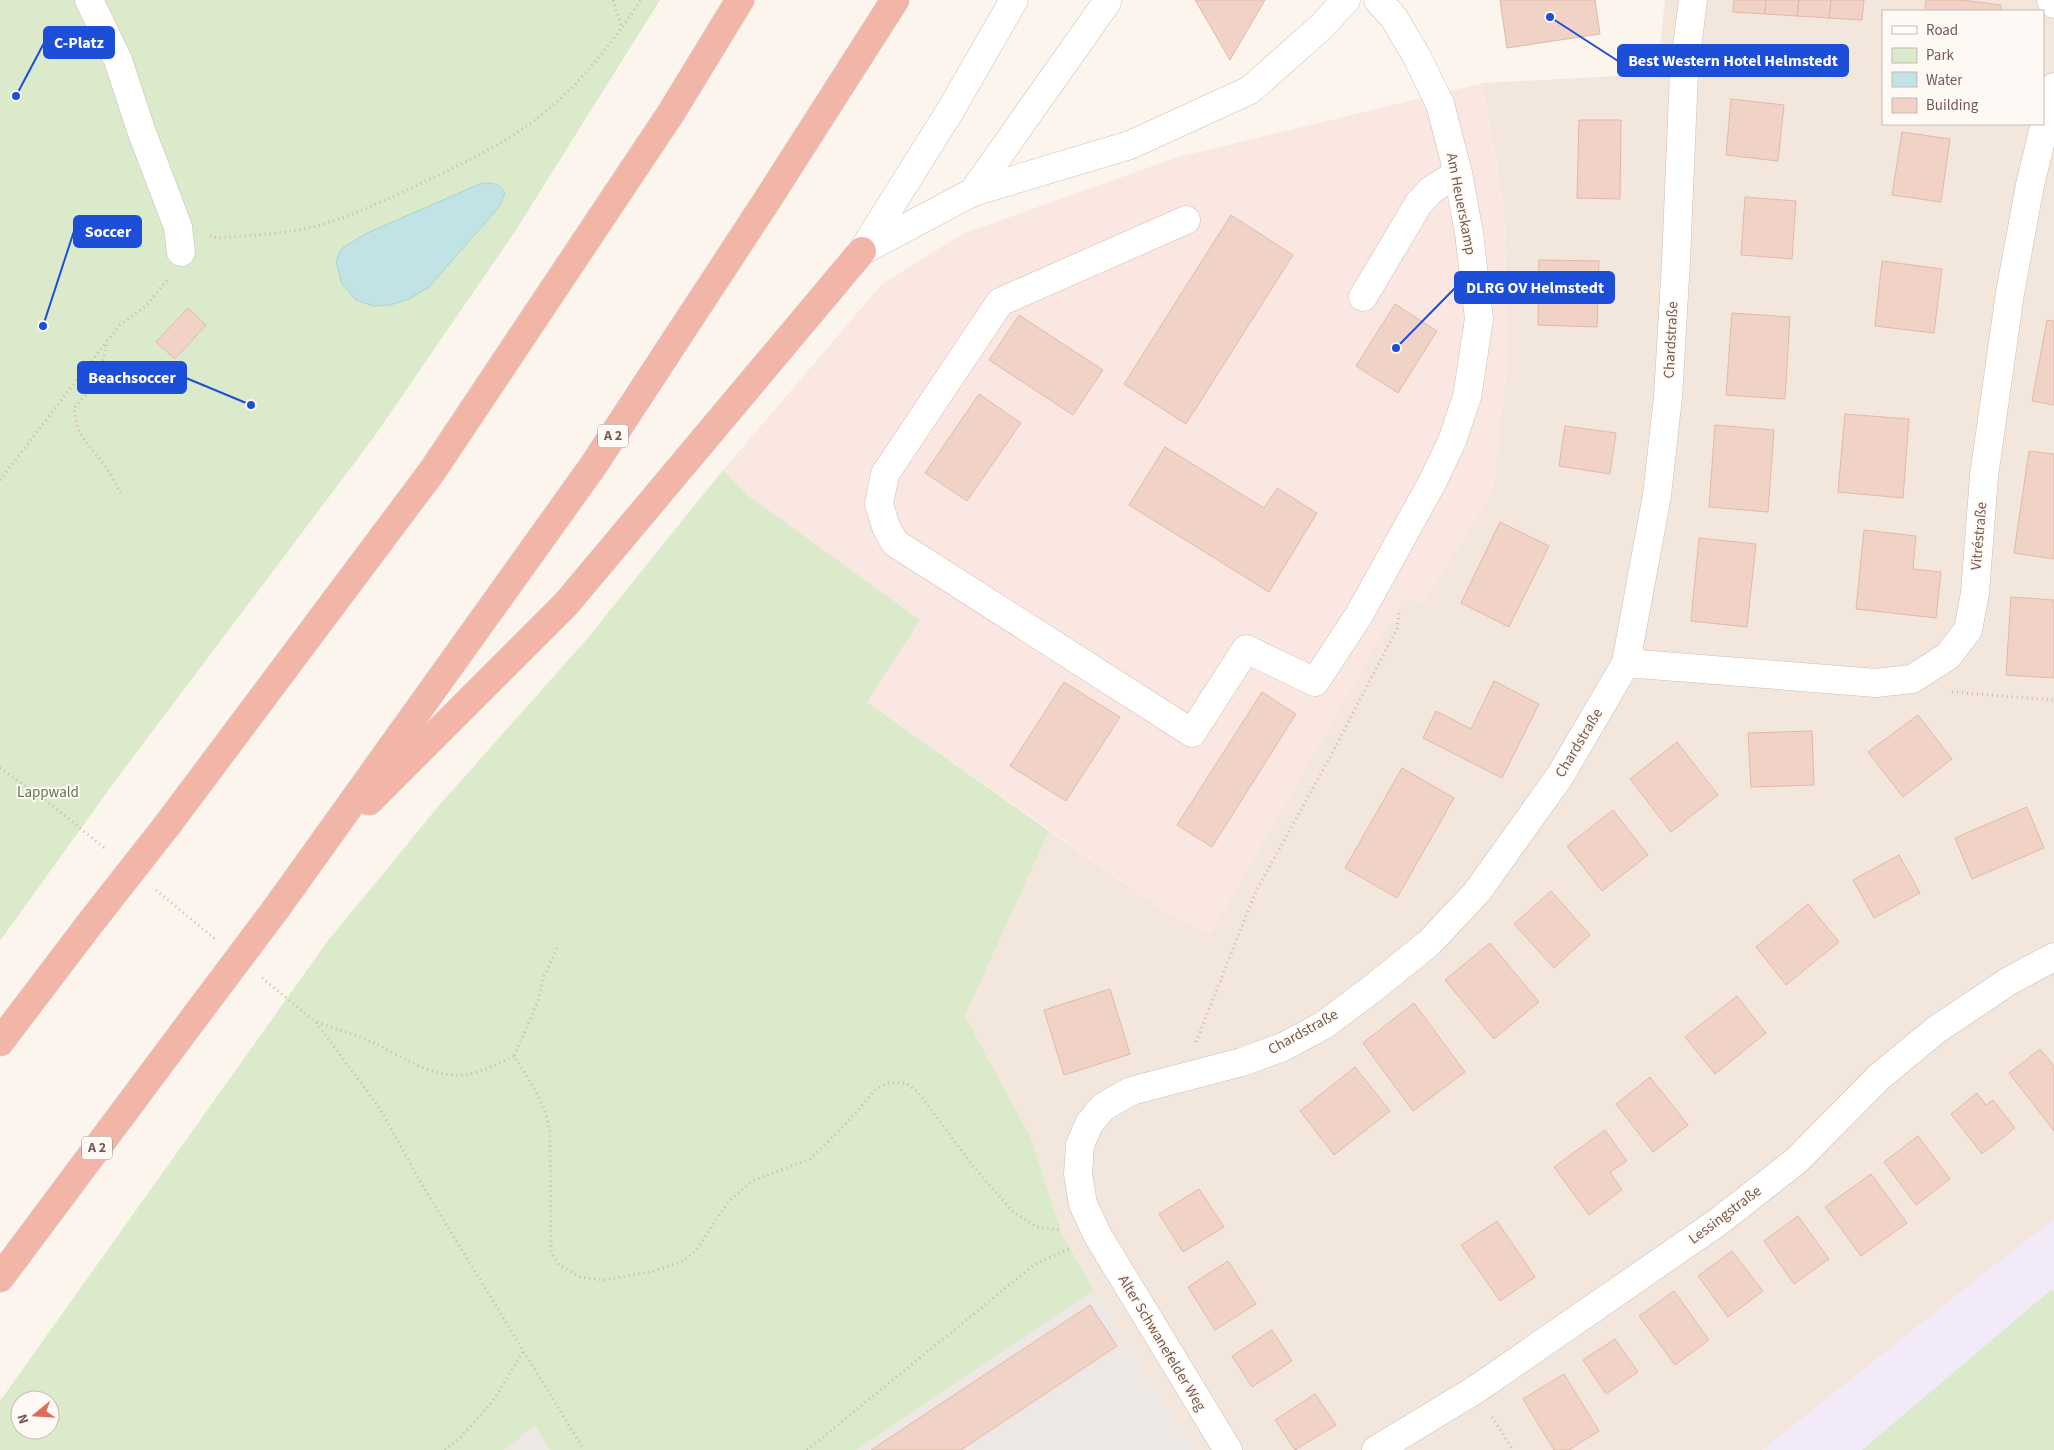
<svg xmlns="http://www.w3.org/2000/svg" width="2054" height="1450" viewBox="0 0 2054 1450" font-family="'Source Sans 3',sans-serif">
<rect width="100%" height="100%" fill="#fcf5ed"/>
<path fill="#f3e6dc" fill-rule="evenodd" d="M1665 0H2054V1450H1193L1094 1290 1062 1234 1031 1138 965 1016 1049 831 1166 912 1405 596 1423 604 1508 360 1504 208 1483 83 1657 74ZM1883 11H2043V124H1883Z"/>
<path fill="#fbe7e2" d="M1483 83 1504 208 1508 360 1493 492 1423 604 1404 597 1211 934 1166 912 867 702 765 508 749 496 723 470 882 284 962 234 1178 157Z"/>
<path fill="#eee8e5" d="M1094 1290 1193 1450H857Z
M535 1426 550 1450H504Z"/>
<path fill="#f2e9f9" d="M2054 1220V1450H1762L2017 1247Z"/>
<path fill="#daeacb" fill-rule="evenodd" d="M0 0H660L516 230 374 437 115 781 0 941Z
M723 470 749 496 920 620 867 702 1049 831 965 1016 1031 1138 1062 1234 1094 1290 857 1450H550L535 1426 504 1450H0V1401L327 942 441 803 586 640ZM20 1400H50V1430H20Z
M2052 1289 2054 1291V1450H1862Z"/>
<path fill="#c2e3e5" stroke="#a8d3d6" d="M482 183C492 183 500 183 505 193L499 207 429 287 409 299 390 305 373 306 356 300 342 284 336 261 341 249 365 234Z"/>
<path fill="#f0d3c6" stroke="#e1b9a7" d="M1195 0H1265L1230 60Z
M1500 0H1595L1600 34 1507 48Z
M1734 0H1766L1765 14 1733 12Z
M1766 0H1799L1797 16 1765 14Z
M1799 0H1831L1829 18 1797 16Z
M1831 0H1864L1862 20 1829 18Z
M1926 0H1962L2001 5V11H1925Z
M1731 99 1784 105 1778 161 1726 155Z
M1579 120H1621L1620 199 1577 198Z
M1902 132 1950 139 1941 202 1892 195Z
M1745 197 1796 201 1792 259 1741 255Z
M1231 215 1293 255 1186 424 1124 384Z
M1539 260 1599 261 1597 327 1538 325Z
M1882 261 1942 269 1934 333 1875 326Z
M1395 304 1437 331 1398 393 1356 366Z
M188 308 206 325 175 359 156 342Z
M1732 313 1790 317 1785 399 1726 395Z
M1019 315 1103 370 1073 415 989 360Z
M2047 320 2054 321V405L2032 401Z
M979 394 1021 423 967 501 925 473Z
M1845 414 1909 419 1903 498 1838 492Z
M1715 425 1774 430 1768 512 1709 507Z
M1565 426 1616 433 1610 474 1559 466Z
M1165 447 1264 508 1277 488 1317 513 1269 592 1129 505Z
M2029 451 2054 454V559L2014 553Z
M1500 522 1549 546 1509 627 1461 603Z
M1864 530 1916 536 1913 569 1941 572 1936 618 1856 609Z
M1699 538 1756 544 1747 627 1691 621Z
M2011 597 2054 600V678L2006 675Z
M1494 681 1539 704 1502 778 1423 738 1436 711 1471 729Z
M1064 682 1120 717 1066 801 1010 766Z
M1262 692 1296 714 1212 847 1177 825Z
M1918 715 1952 759 1903 797 1868 752Z
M1812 731 1814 785 1751 787 1748 733Z
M1677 742 1718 795 1671 832 1630 779Z
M1402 768 1454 798 1397 898 1345 868Z
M2027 807 2044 848 1972 879 1955 838Z
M1613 810 1648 855 1602 891 1567 846Z
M1899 855 1920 893 1874 918 1853 880Z
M1551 891 1590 935 1554 968 1514 924Z
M1808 904 1839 942 1786 985 1756 947Z
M1490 943 1539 1002 1494 1039 1445 980Z
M1110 989 1130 1054 1064 1075 1044 1010Z
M1737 996 1766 1033 1715 1074 1685 1037Z
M1414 1003 1465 1072 1413 1111 1363 1043Z
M2040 1049 2054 1066V1131L2009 1073Z
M1355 1067 1390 1111 1334 1155 1300 1111Z
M1650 1077 1688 1125 1653 1152 1616 1104Z
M1977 1093 1986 1105 1993 1100 2015 1128 1982 1154 1951 1114Z
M1605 1130 1627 1161 1610 1172 1622 1190 1589 1215 1554 1167Z
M1918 1136 1950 1179 1916 1205 1884 1162Z
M1871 1174 1907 1223 1861 1256 1825 1207Z
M1199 1189 1224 1227 1183 1252 1159 1214Z
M1798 1216 1829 1259 1794 1284 1764 1241Z
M1497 1221 1535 1277 1500 1301 1461 1245Z
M1732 1251 1763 1291 1728 1317 1698 1276Z
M1228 1261 1256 1304 1215 1330 1188 1287Z
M1674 1291 1709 1340 1675 1365 1639 1316Z
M1090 1305 1117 1346 961 1450H871Z
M1272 1330 1292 1361 1252 1387 1232 1356Z
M1615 1339 1638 1372 1606 1394 1583 1360Z
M1564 1374 1599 1431 1569 1450H1554L1523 1399Z
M1315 1394 1336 1425 1295 1450 1275 1420Z"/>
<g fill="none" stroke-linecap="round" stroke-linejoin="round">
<g stroke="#cebdb2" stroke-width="29">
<path id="minor" d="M89 0 118 60 141 130 178 227 181 252
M2051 0 2054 4
M973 192 1107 2
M1186 220 1000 302 885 474 879 504 886 527 895 543 1192 733 1246 649 1315 682 1359 615 1433 481 1452 441 1467 397 1479 319 1469 233 1458 173 1440 104 1417 57 1394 18 1378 0
M863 250 950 111 1014 0
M862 251 973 192 1130 145 1250 90 1321 27 1346 0
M1363 297 1419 203 1431 190 1458 173
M1626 663 1876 683 1912 679 1948 656 1968 630 1975 593 1984 476 2010 293 2030 185 2054 87
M1228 1450 1098 1236 1083 1204 1078 1174 1080 1145 1089 1124 1103 1107 1131 1091 1242 1062 1283 1047 1324 1025 1372 989 1429 943 1477 892 1560 776 1626 663 1657 495 1668 397 1676 261 1684 71 1693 0
M1376 1450 1475 1390 1718 1222 1796 1161 1879 1077 1936 1030 2009 981 2054 957"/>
</g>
<g stroke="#d9d1ce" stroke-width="29">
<path id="highway" d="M369 801 566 604 862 251
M168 824 433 470 671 113 740 0
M278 906 593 466 766 202 895 0
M0 1042 88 926
M0 1278 194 1018"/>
</g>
<path stroke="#d5b6a8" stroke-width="3" stroke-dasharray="1 4" stroke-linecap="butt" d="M613 0 622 28
M210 236 219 238C253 235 288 234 320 225 352 216 381 202 411 188 463 164 517 139 560 99 591 70 617 36 641 0
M0 480 106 342
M121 493C116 485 112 476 107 469 90 443 78 443 74 408L86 395 101 370 107 341 120 325 146 306 167 280
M1952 692 2054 700
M0 768 53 806 107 850
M156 890 215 939
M557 948 543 979 538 1001 514 1056C529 1080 546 1103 550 1132L551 1252 559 1265 580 1277 604 1280 654 1271 684 1261 697 1249 728 1202 752 1181 810 1159 845 1125 876 1089 888 1083H906L918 1092 973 1166 1012 1211 1037 1227 1060 1230
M262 978 316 1022 380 1109 421 1183 584 1450
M317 1022C336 1029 356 1035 374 1043 399 1055 425 1073 452 1075 474 1077 495 1065 514 1056
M1196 1042 1256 891 1328 761 1389 644 1397 629 1399 612
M1492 1417 1513 1450
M445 1450 459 1439 493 1401 524 1350
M807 1450 1035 1264 1069 1249"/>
<use href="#minor" stroke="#fff" stroke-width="28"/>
<use href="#highway" stroke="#f1b6a8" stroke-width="28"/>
<g stroke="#d9d1ce" stroke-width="29" stroke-linecap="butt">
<path id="highway-bridge" d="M88 926 168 824
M194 1018 278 906"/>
</g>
<use href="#highway-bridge" stroke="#f1b6a8" stroke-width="28"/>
</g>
<g text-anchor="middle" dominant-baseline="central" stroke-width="4" stroke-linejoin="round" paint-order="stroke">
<g fill="#fef9f4" stroke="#a08a81" stroke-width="1">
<rect x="598" y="424.5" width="30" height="23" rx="4"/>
<rect x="82" y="1136.5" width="30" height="23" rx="4"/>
</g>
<g font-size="14" font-weight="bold" fill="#775b50">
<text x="613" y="436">A 2</text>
<text x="97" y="1148">A 2</text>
</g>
<g font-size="15" fill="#775b50" stroke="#fef9f4">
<text transform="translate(1461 204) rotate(79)">Am Heuerskamp</text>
<text transform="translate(1671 340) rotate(-87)">Chardstraße</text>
<text transform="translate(1979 536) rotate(-85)">Vitréstraße</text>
<text transform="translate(1579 743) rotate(-59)">Chardstraße</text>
<text transform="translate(1303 1032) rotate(-29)">Chardstraße</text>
<text transform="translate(1725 1215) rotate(-37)">Lessingstraße</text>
<text transform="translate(1162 1343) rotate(59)">Alter Schwanefelder Weg</text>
</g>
<g font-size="15" fill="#5c7b48" stroke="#fef9f4">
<text x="48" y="792">Lappwald</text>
</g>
</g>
<path fill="none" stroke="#1d4ed8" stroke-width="2" d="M16 96L44 43M1550 17L1618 61M43 326L74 231M1396 348L1455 288M251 405L186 378"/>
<g fill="#1d4ed8" stroke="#fef9f4" stroke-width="2">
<circle cx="16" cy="96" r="5"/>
<circle cx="1550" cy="17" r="5"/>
<circle cx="43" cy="326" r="5"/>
<circle cx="1396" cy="348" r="5"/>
<circle cx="251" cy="405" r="5"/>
</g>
<g fill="#1d4ed8" stroke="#1d4ed8" stroke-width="2">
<rect x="44" y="27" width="70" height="31" rx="5"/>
<rect x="1618" y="45" width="230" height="31" rx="5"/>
<rect x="74" y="216" width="67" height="31" rx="5"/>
<rect x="1455" y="272" width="159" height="31" rx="5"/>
<rect x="78" y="362" width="108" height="31" rx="5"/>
</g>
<g font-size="16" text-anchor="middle" font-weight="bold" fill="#fff">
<text x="79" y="48">C-Platz</text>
<text x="1733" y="66">Best Western Hotel Helmstedt</text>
<text x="108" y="237">Soccer</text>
<text x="1535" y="293">DLRG OV Helmstedt</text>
<text x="132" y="383">Beachsoccer</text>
</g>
<rect x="1882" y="10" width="162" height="115" fill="#fef9f4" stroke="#c8bab2"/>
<rect x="1892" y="26" width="25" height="8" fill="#ffffff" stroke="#c8bab2"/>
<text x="1926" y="35" font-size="15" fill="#775b50">Road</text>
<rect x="1892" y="48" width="25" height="15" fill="#daeacb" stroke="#c8bab2"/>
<text x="1926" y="60" font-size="15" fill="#775b50">Park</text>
<rect x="1892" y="72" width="25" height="15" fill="#c2e3e5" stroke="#c8bab2"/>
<text x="1926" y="85" font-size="15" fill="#775b50">Water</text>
<rect x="1892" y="98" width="25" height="15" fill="#f0d3c6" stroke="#c8bab2"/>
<text x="1926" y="110" font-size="15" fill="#775b50">Building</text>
<g transform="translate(35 1415) rotate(252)"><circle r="24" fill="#fef9f4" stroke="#c8bab2"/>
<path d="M0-4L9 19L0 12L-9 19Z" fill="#dd6d5b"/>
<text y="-8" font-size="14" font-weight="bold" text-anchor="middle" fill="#775b50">N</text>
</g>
</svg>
